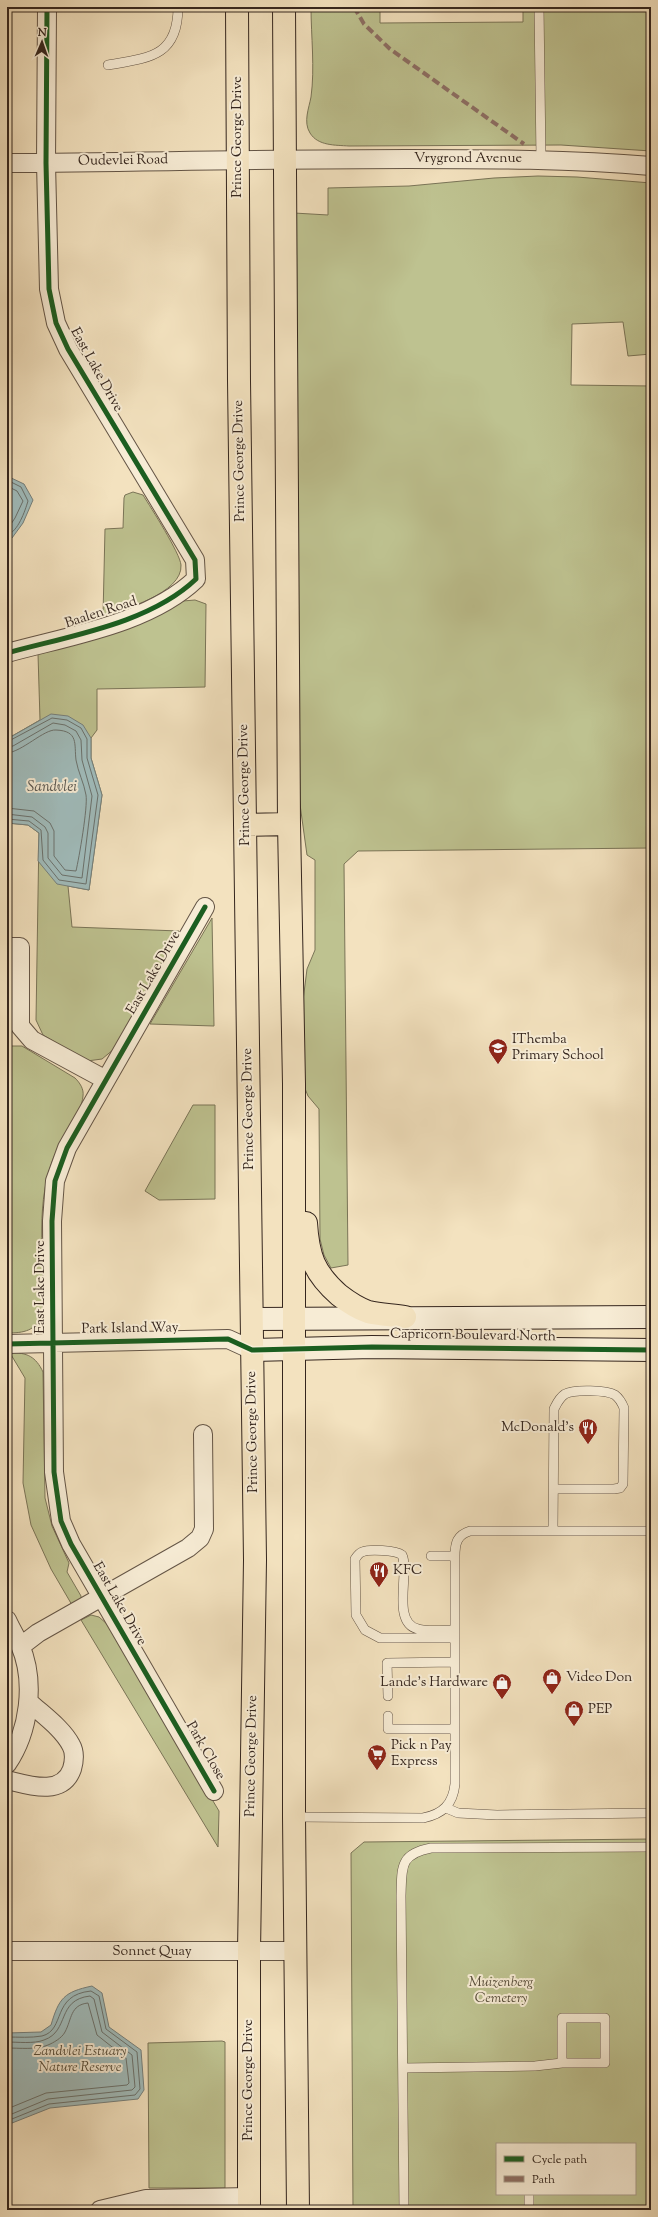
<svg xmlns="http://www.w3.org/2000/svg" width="658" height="2217" viewBox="0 0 658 2217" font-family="'Sorts Mill Goudy',serif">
<rect width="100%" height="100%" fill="#f3e2bf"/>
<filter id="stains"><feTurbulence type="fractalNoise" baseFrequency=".005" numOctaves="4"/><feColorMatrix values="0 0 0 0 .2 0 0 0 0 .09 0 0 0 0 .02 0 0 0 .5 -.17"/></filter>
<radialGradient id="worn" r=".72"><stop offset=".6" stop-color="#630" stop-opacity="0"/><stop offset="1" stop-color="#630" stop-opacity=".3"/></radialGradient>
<path fill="#bec290" stroke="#7a7457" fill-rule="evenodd" d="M311 7H380V23L523 22V7H651V151L561 145 349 146C335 145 318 146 310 133 303 122 309 108 311 97 315 68 311 36 311 7Z
M538 176 577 177 651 183V354L628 356 623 322 572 324 571 385 651 386V848L358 851 344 864 348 1265 331 1268 324 1255 320 1239 319 1109 308 1096 302 1081 301 1017 307 969 315 950V860L307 855 298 790 294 213 328 215V188L409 186 494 178Z
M133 492 143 495C151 508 180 553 181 565 183 593 123 610 103 616L105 529 123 528 124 498 125 495Z
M195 600 206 604 205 687 97 689V730L91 738V758L102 795 89 890 68 886 72 927 179 931 114 1049 102 1059 87 1061 43 1035 36 1020 39 833 28 825 7 823V739L40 720 38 654 73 645 183 601Z
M212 918 214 1026 150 1024Z
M7 1046H22L75 1078C80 1083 84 1089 83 1096 82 1113 58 1144 52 1162 34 1211 46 1264 42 1314 36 1331 24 1333 7 1333Z
M193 1105H215V1199L159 1200 145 1191Z
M10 1353C27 1352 36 1357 43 1372L45 1498 52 1526 69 1563 67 1572 81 1596V1599L72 1605 51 1569 31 1525 23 1483 25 1378Z
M91 1615 99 1617 107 1624 219 1811 218 1847 81 1620Z
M651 1839V2210H353L351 1853 364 1842ZM497 2144H635V2194H497Z
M222 2041 225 2042V2188H149L148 2043Z"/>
<path fill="#a0bcbc" stroke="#75807d" d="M7 476 24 484 33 500 23 523 12 538 7 539Z
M51 714 68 716 83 725 91 738V758L102 795 89 890 57 884 38 861 39 833 28 825 7 823V739Z
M92 1986 102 1993 109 2027 141 2050 144 2090 138 2099 50 2108 7 2125V2033L41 2032 51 2025C59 1998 64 1992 92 1986Z"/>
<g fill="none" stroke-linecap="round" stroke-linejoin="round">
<path stroke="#6a716d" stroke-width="1" d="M7 480 21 487 28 501C25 511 18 532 7 535
M7 486 17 491 23 501 15 518 7 530
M7 742 52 718 67 720 81 728 87 739V758L98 795 86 884 59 880 43 860 41 830 29 821 7 819
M7 747 13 746 53 723 65 725 76 731 81 740 82 760 92 796 82 878 62 875 48 858V833L45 827 32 817 7 814
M7 753C22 752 44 729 56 730 79 731 74 744 76 760 78 772 84 783 86 795 88 807 79 858 76 871L65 870 54 856V831L50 823 34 811 7 808
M7 2037C18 2037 31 2038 42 2036 66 2030 51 1995 91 1991L99 1996 106 2029 137 2052 140 2089 135 2095 49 2104 7 2121
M7 2042C18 2042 34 2044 44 2040 70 2031 56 2000 90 1996L94 1999 102 2032 132 2055 135 2087 132 2090 48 2099 7 2116
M7 2048C19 2048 37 2050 48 2045 53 2043 62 2038 65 2032 72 2019 70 2005 88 2003L97 2035 126 2058 129 2083 127 2085 46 2093 7 2109"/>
<g stroke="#645546" stroke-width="10">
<path id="lane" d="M539 7 541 159
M108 65C150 58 178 56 178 7
M553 1531 554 1409C557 1403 559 1398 565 1394 574 1389 607 1390 615 1395 619 1398 622 1403 624 1408L623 1484 620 1488 614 1489H554
M431 1556H455
M455 1638H380L365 1630 356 1615 355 1559C357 1556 359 1553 362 1552 369 1549 396 1550 402 1555 410 1572 391 1623 418 1629 428 1632 444 1630 455 1630
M388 1696 387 1663 455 1662
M388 1716V1729H455
M446 1808 458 1813 497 1815 651 1813
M294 1817 423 1818C443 1814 453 1804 455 1784V1556C455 1543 457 1535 470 1531H651
M562 2018H605V2063H562Z
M404 2068 535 2066 562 2063
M529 2194V2210
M404 2210 401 1896C402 1868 399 1854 431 1848L651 1847"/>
</g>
<g stroke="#645546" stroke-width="20">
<path id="street" d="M7 163C141 162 275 159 408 159 490 159 570 159 651 166
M7 653C68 636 149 624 196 579L195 560 68 349 56 323 49 289 46 163 47 7
M205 907 67 1148 55 1181 52 1221 54 1472 61 1521 71 1544 214 1791
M7 947H20V1026L32 1040 106 1080
M7 1344 228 1339 252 1350
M7 1620C11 1629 16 1637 20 1645 36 1682 29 1732 7 1764
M21 1646 38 1633 188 1548 200 1538 204 1529 203 1434
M7 1780C28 1785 62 1797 72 1769 74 1762 75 1752 71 1745 62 1728 43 1715 29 1702
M7 1951H297
M100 2210 146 2199 249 2197"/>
</g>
<g stroke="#35261e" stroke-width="24">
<path id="secondary" d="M252 1319 651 1317
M252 1350 372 1347 651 1350"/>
</g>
<g stroke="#35261e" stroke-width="24">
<path id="primary" d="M237 7 239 381 255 1560 249 1952V2210
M284 7 289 824 294 1084V1817L298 2210
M245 825 289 824
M306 1223C308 1256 314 1273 339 1295 348 1302 357 1308 368 1312 380 1315 393 1315 405 1317"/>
</g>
<use href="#lane" stroke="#f7ecd5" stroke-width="9"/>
<use href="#street" stroke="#f7ecd5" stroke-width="18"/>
<use href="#secondary" stroke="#f7ecd5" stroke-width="22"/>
<use href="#primary" stroke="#f3e2bf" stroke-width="22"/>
<path stroke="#8d6e63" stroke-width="4" stroke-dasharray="8 4" stroke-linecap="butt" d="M354 7 364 24 390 49 524 144"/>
<g stroke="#f7ecd5" stroke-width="8">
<path id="cycleway" d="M7 653C68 636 149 624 196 579L195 560 68 349 56 323 49 289 46 163 47 7
M205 907 67 1148 55 1181 52 1221 54 1472 61 1521 71 1544 214 1791
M7 1344 228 1339 252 1350 372 1347 651 1350"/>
</g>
<use href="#cycleway" stroke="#1b5e20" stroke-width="5"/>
</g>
<defs>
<g id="school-pin" transform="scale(1)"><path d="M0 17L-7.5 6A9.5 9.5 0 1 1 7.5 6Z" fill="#8f2418" stroke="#f7ecd5"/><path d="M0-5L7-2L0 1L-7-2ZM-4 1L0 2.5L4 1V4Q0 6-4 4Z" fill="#fff"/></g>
<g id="restaurant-pin" transform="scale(1)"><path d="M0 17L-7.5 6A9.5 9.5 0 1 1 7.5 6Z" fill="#8f2418" stroke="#f7ecd5"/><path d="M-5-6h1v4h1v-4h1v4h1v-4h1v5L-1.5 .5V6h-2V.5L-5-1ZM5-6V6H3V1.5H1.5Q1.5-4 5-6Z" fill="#fff"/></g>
<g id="shop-pin" transform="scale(1)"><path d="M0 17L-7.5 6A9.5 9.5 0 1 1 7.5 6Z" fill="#8f2418" stroke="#f7ecd5"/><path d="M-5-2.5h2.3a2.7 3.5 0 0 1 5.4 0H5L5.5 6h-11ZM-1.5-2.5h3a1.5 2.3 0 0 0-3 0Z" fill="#fff"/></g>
<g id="supermarket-pin" transform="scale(1)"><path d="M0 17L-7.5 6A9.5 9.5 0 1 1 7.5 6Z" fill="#8f2418" stroke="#f7ecd5"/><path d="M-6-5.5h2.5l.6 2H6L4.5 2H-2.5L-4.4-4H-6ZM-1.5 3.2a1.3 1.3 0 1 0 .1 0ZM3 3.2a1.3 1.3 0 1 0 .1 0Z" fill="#fff"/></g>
</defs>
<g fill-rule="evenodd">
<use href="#school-pin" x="498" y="1048"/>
<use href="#restaurant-pin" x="588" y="1428"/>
<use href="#restaurant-pin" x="379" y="1571"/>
<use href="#shop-pin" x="552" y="1678"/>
<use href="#shop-pin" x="502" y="1683"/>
<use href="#shop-pin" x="574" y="1710"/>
<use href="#supermarket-pin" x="377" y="1754"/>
</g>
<g text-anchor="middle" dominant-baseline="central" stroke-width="4" stroke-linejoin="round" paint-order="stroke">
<g font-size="14" fill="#35261e" stroke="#f7ecd5">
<text transform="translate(238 137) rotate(-90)">Prince George Drive</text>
<text x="468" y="159">Vrygrond Avenue</text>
<text transform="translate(123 161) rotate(-1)">Oudevlei Road</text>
<text transform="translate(96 370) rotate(61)">East Lake Drive</text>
<text transform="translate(240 461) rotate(-91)">Prince George Drive</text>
<text transform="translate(101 613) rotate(-18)">Baalen Road</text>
<text transform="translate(245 785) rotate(-91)">Prince George Drive</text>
<text transform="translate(154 973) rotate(-60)">East Lake Drive</text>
<text transform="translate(249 1109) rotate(-91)">Prince George Drive</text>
<text transform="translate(41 1287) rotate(-90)">East Lake Drive</text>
<text transform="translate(130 1329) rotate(-1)">Park Island Way</text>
<text transform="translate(473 1336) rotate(1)">Capricorn Boulevard North</text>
<text transform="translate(253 1432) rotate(-91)">Prince George Drive</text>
<text transform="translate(119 1604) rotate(60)">East Lake Drive</text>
<text transform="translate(205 1751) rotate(60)">Park Close</text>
<text transform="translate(252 1756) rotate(-89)">Prince George Drive</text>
<text x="152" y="1952">Sonnet Quay</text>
<text transform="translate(249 2080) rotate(-90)">Prince George Drive</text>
</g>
<g font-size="14" fill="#35261e" stroke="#f7ecd5" text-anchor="start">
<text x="512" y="1040">IThemba<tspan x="512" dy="16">Primary School</tspan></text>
<text x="574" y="1428" text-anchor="end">McDonald's</text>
<text x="393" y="1571">KFC</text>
<text x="566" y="1678">Video Don</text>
<text x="488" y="1683" text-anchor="end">Lande's Hardware</text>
<text x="588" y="1710">PEP</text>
<text x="391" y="1746">Pick n Pay<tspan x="391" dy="16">Express</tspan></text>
</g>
<g font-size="14" font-style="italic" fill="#574d3a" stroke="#f7ecd5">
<text x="501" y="1983">Muizenberg<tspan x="501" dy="16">Cemetery</tspan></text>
<text x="80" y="2052">Zandvlei Estuary<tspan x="80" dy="16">Nature Reserve</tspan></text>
</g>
<g font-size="15" font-style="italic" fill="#55534d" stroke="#f7ecd5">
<text x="52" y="787">Sandvlei</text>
</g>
</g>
<rect width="658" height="2217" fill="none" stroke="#f3e2bf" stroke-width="24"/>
<rect x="8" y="8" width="642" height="2201" fill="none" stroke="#35261e" stroke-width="2"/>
<rect x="12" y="12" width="634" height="2193" fill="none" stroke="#35261e"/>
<rect x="496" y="2143" width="140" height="52" fill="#f7ecd5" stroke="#a99d8c"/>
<rect x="504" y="2156" width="20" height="6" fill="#1b5e20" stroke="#a99d8c"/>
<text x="532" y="2163" font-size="12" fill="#35261e">Cycle path</text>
<rect x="504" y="2176" width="20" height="6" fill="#8d6e63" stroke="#a99d8c"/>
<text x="532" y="2183" font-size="12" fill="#35261e">Path</text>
<g transform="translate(42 42) rotate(2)" stroke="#f7ecd5" stroke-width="3" paint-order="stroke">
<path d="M0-3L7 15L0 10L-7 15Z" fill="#35261e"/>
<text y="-6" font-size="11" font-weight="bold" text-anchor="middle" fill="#35261e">N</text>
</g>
<rect width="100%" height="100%" filter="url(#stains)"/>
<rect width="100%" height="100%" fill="url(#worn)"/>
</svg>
